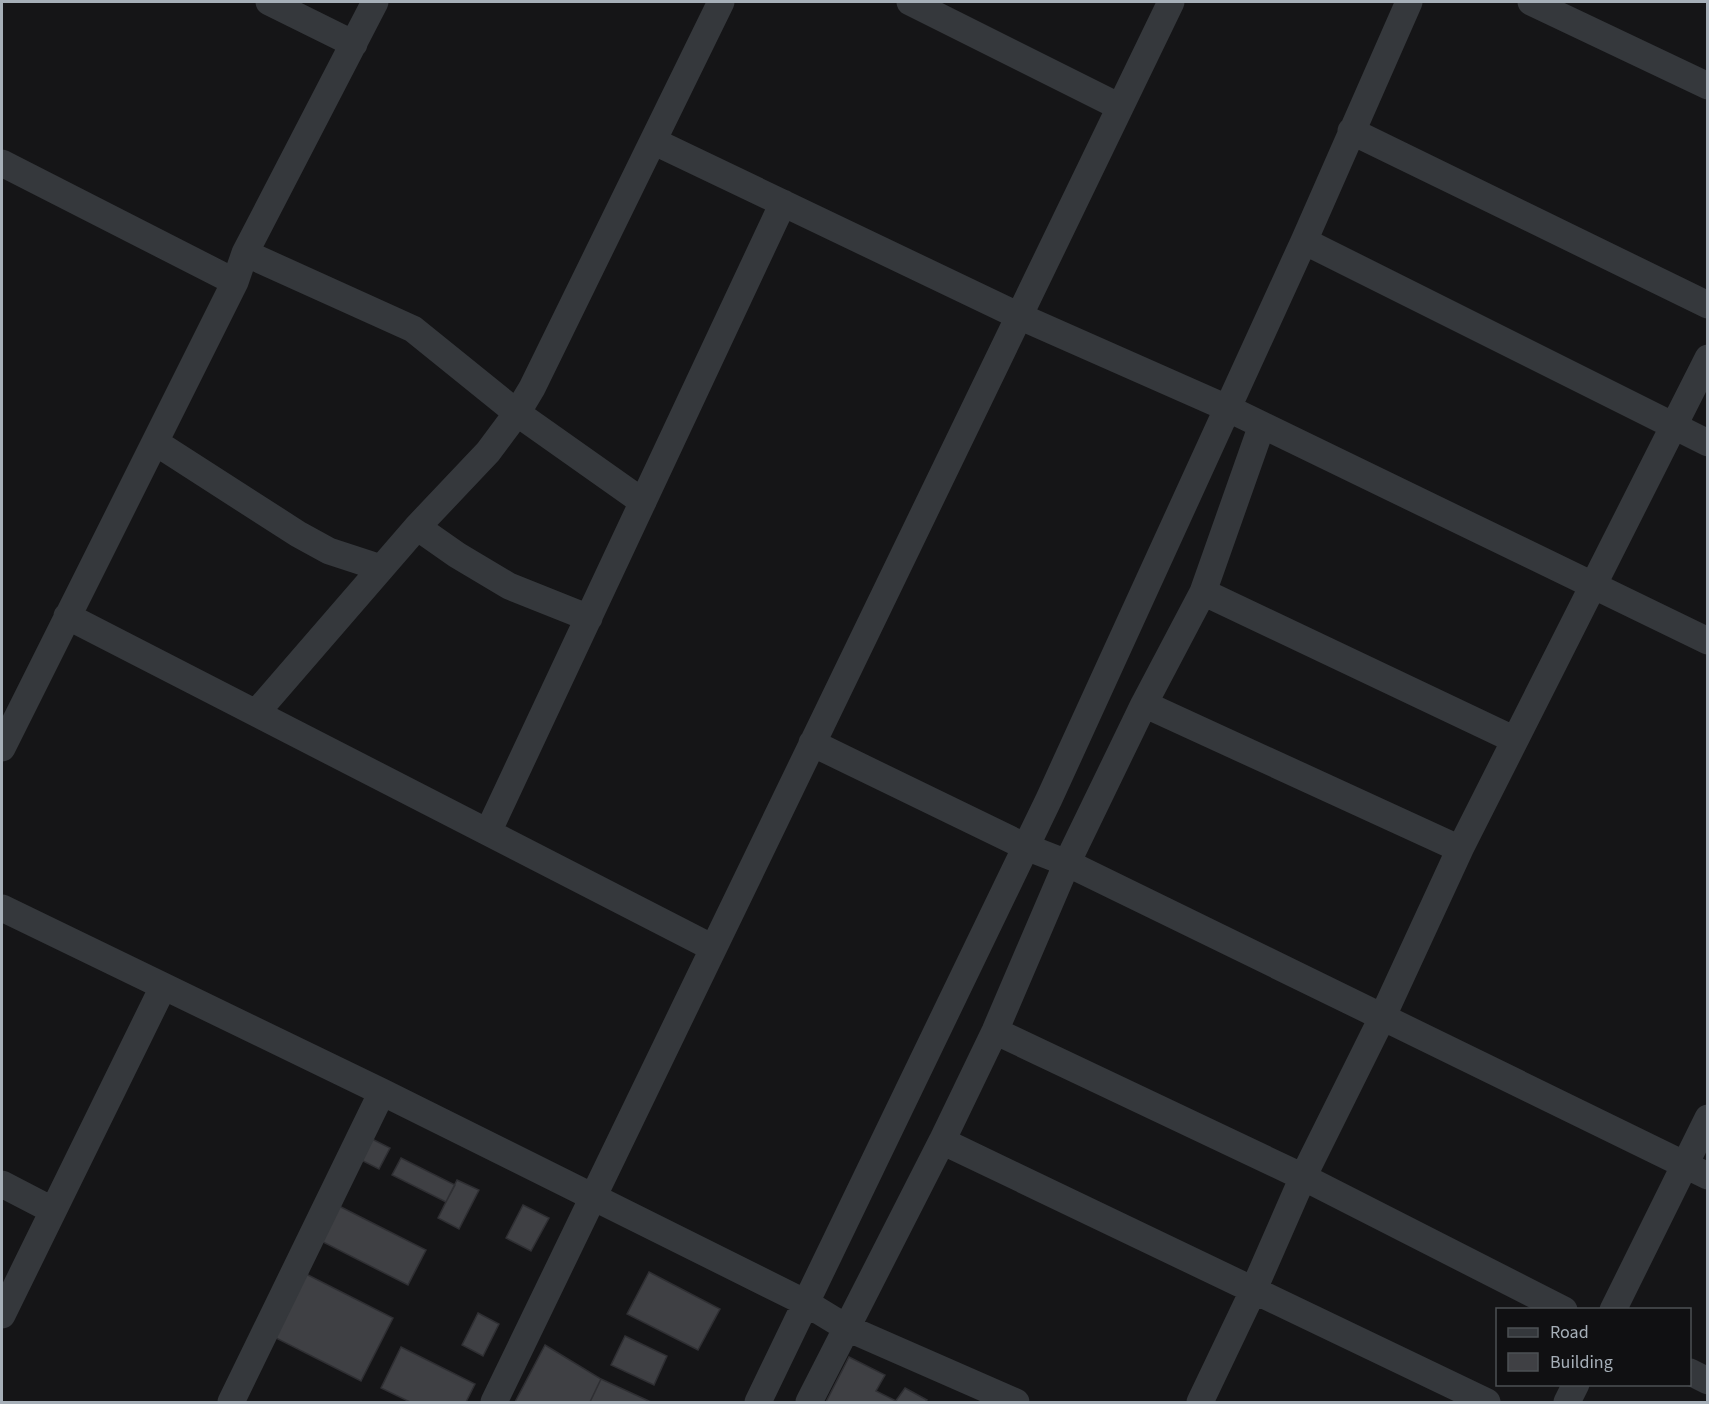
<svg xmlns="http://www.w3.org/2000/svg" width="1709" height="1404" viewBox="0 0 1709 1404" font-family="'Source Sans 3',sans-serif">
<rect width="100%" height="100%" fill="#151517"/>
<path fill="#3f4044" stroke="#2f2f33" stroke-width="1.5" d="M372 1139 390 1148 379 1169 361 1160Z
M401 1158 455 1185 446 1202 392 1175Z
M457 1180 479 1190 459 1229 438 1218Z
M337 1205 426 1250 408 1285 319 1240Z
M523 1205 549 1218 531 1251 506 1238Z
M649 1272 720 1309 698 1350 627 1314Z
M304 1273 393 1318 361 1381 272 1336Z
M478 1313 499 1324 483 1356 462 1345Z
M625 1336 667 1356 654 1385 611 1365Z
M545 1345 601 1379 590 1402H515Z
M401 1347 475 1384 466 1402H410L381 1388Z
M849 1357 885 1375 876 1391 896 1401 895 1402H826Z
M601 1379 651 1402H590Z
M905 1388 927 1400 925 1402H895Z"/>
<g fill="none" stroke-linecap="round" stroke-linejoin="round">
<path stroke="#35383c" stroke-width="27" d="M269 2 354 44
M910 2 1120 107
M1531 2 1708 86
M1351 131 1708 305
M653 141 1019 316 1227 408 1708 641
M2 163 235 282
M1304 241 1708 443
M245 253 413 329 517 413 643 502
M155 442 298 534 329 551 381 568
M417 527 457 555 509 586 589 618
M1203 592 1515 740
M67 616 713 948
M1144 704 1460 849
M256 713 417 527 488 452 517 413 532 388 721 2
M812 743 1026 847 1067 863 1708 1176
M2 748 235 282 245 253 375 2
M488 832 783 203
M2 908 382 1092 806 1303 847 1328 1016 1402
M995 1031 1303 1177 1564 1310
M942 1141 1487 1402
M2 1184 52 1210
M1613 1310 1708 1118
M2 1315 163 987
M1690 1372 1708 1381
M231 1402 382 1092
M494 1402 1171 2
M758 1402 1049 799 1304 241 1409 2
M809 1402 942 1141 995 1031 1067 863 1144 704 1203 592 1262 425
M1200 1402 1254 1289 1303 1177 1382 1018 1460 849 1708 358
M1567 1402 1576 1384"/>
</g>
<rect width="1709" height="1404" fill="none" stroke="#a6afb8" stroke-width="6"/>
<rect x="1496" y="1308" width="195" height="78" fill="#101012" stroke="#4c5054" stroke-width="1.5"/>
<rect x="1508" y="1328" width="30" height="9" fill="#35383c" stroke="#4c5054" stroke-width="1.5"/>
<text x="1550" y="1338" font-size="18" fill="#a6afb8">Road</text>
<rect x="1508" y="1353" width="30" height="18" fill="#3f4044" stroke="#4c5054" stroke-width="1.5"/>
<text x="1550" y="1368" font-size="18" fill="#a6afb8">Building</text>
</svg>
